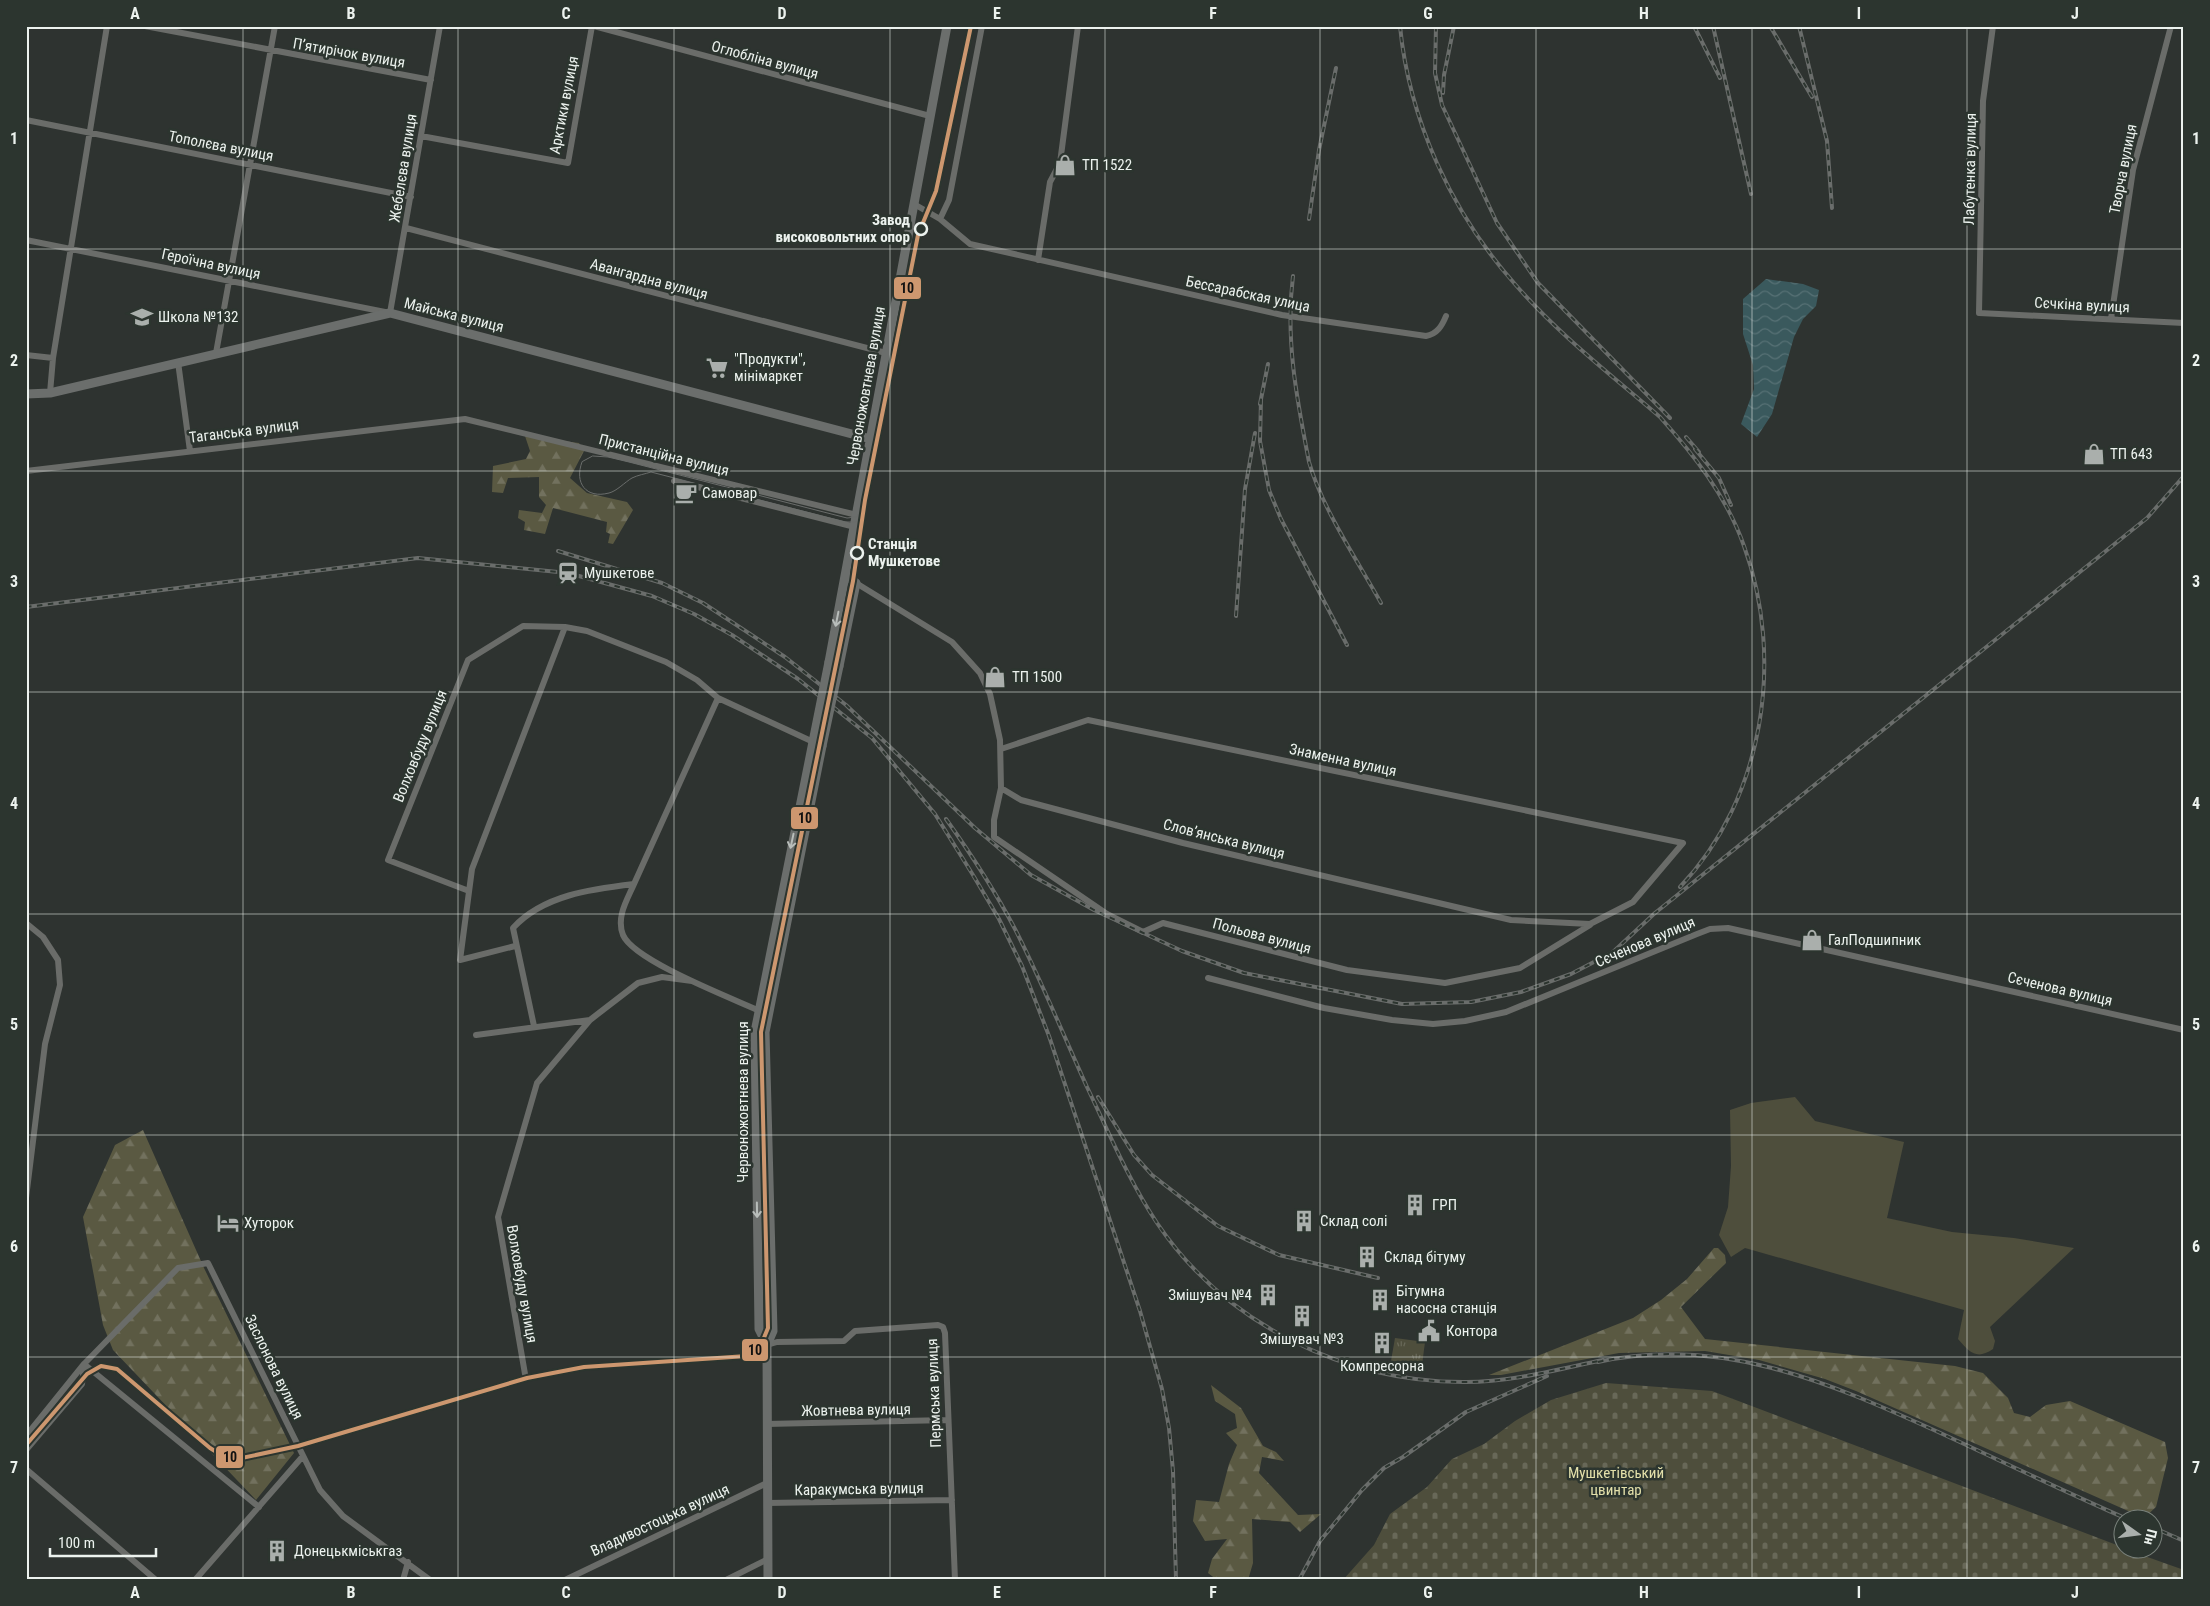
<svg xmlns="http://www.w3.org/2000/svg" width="2210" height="1606" viewBox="0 0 2210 1606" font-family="'Roboto Condensed',sans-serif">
<defs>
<pattern id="forest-firs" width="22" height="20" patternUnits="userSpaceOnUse" patternTransform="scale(1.25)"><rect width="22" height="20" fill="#5a5942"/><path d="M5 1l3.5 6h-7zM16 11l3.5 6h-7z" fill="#72715e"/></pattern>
<pattern id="cemetery-stones" width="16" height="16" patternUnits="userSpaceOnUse" patternTransform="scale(1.25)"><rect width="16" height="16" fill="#4e4e3c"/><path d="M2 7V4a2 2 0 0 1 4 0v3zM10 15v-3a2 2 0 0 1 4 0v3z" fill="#686858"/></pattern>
<pattern id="park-tufts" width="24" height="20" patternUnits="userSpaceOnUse" patternTransform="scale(1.25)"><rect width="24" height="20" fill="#4e4e3c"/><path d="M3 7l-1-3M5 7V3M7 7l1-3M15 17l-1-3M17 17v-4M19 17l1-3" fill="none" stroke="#686858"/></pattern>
<pattern id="water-waves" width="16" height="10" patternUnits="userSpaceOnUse" patternTransform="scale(1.25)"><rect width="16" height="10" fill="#3a595d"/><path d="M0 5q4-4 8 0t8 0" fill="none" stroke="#577175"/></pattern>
</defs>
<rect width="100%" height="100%" fill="#2e3330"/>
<path fill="#4e4e3c" d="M1795 1097 1815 1121 1904 1142 1887 1218 1952 1232 2014 1238 2074 1248 1990 1327 1995 1341 1993 1349C1977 1360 1970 1353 1958 1339L1964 1310 1745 1248 1731 1257 1719 1235 1728 1207 1731 1166 1730 1110 1751 1103Z"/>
<path fill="url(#forest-firs)" d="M525 436 579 443 584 451 570 478 587 493 627 502 633 510 613 544 608 543 610 534 606 532 607 522 553 508 545 534 524 530 525 522 518 518 519 510 542 513 546 505 539 497V477L508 478 503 493 492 492 493 466 526 459 530 451Z
M143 1130 204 1268 294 1453 256 1500 113 1350 103 1325 83 1217 115 1145Z
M1714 1248H1718L1725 1255 1726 1263 1681 1307 1705 1339 1955 1366 1983 1373 2008 1398 2014 1413 2030 1417 2046 1405 2070 1401 2165 1442 2168 1458 2156 1507 2144 1518 1856 1391 1825 1379 1759 1360 1705 1351 1619 1353 1501 1375H1489L1633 1318 1661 1300 1687 1279Z
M1211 1385 1241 1408 1263 1446 1276 1452 1284 1461 1262 1457 1259 1473 1298 1515 1321 1514 1300 1532 1290 1522 1252 1519 1253 1563 1248 1580H1217L1208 1573 1212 1559 1227 1539 1205 1541 1193 1521 1196 1500 1219 1502 1229 1464 1237 1445 1226 1433 1237 1428 1235 1414 1215 1401Z"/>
<path fill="url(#cemetery-stones)" d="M1606 1383 1712 1391 2122 1547V1548L2184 1570V1580H1343L1374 1545 1390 1514 1427 1487 1452 1459 1484 1444 1515 1421 1551 1400Z"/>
<path fill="url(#park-tufts)" d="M1395 1338 1425 1342 1422 1365 1391 1361Z"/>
<path fill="url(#water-waves)" d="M1766 279 1803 284 1819 290 1816 306 1803 319 1794 337 1772 414 1757 437 1741 424 1754 389 1753 365 1743 334V299Z"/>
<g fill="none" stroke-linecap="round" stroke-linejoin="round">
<path stroke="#6a6c69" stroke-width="6" d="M145 26 431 80
M594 26 930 116
M1993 26 1983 101 1979 313 2184 323
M26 120 411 197
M421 136 568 163 592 26
M914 204 940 219 970 244 1282 315 1426 336C1437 334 1442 326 1446 316
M940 219 949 200 982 26
M406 228 886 353
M26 240 390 313 440 26
M1038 260 1050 182 1060 163 1078 26
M2111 319 2133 170 2171 26
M216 353 275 26
M26 355 53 358
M178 362 190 451
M50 393 53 358 107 26
M26 471 465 419 857 515
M674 481 855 527
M856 583 952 642 980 673 990 694 1000 740 1001 788 1021 800 1183 843 1511 920 1590 924 1633 902 1683 843 1088 720 1001 749
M1001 788 994 820V837L1107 914 1143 932 1163 923 1347 970 1445 983 1520 968 1590 925
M634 884 718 698
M469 891 388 860 468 660 523 626 565 627 587 631 666 662 697 680 718 698 822 746
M26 923 43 937 58 960 60 985 45 1044 26 1198
M515 946 460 960 472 869 565 627
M1208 978 1324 1008 1392 1020 1433 1024 1465 1021 1506 1012 1697 934 1710 929 1728 928 2184 1030
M534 1026 513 928C543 895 592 889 634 884 627 900 616 917 623 935 634 961 734 999 762 1012
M476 1035 590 1020
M767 1345 777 1342 844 1341 855 1331 938 1325 943 1327 945 1333 955 1580
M84 1364 259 1507
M525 1374 498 1217 537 1083 590 1020 638 983 662 977 692 981
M766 1424 948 1420
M26 1436 84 1364 178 1268 208 1263 320 1490 343 1516 430 1580
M26 1450 82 1384 84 1366
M26 1469 156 1580
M767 1503 952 1500
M195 1580 303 1456
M403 1580 408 1562
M565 1580 767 1483
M726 1580 768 1559"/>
<path stroke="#6b6e6c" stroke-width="9" d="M26 394 50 393 390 313 871 439
M829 662 947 26
M839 666 856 583 846 576
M767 1345 759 1329 755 1032 813 742
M768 1580 767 1345 773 1331 765 1032 822 746"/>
<path stroke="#6a6d6b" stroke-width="1" d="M593 456 608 457 629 462 847 518 857 517 865 500 867 507 856 522H845L651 472C645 474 638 475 632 478 625 482 617 491 609 493 586 499 574 483 582 462Z"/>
<g stroke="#6a6d6b" stroke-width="4">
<path id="rail" d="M1400 26C1409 120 1452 213 1514 283 1557 333 1610 374 1660 417 1694 455 1727 497 1744 546 1785 659 1764 799 1680 887
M1436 26 1435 73 1442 105 1497 223 1538 283 1670 418
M1694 26 1720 78
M1713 26 1751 194
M1770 26 1812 97
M1799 26 1827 141 1832 208
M1443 93 1444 75 1454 26
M1309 219 1319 150 1336 68
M1293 276C1285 339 1297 400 1309 462 1322 508 1357 560 1381 603
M1261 399 1260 441 1269 490 1281 519 1347 645
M1260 404 1268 364
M1686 437 1699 452
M1695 449 1719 478 1731 505
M558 551 662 583 703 603 785 657 846 705 975 828 1031 875 1094 910 1182 951 1244 973 1402 1004 1471 1002 1521 992 1571 974 1613 952 1655 913 2147 518 2184 476
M26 607 418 558 568 573 652 596 694 614 732 635 798 679 872 738 935 814 973 875 999 919 1022 966 1049 1036 1140 1311 1162 1389 1169 1428 1173 1471 1176 1580
M1236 616 1245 489 1255 433
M946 819C971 854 995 891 1015 929 1041 980 1063 1034 1087 1087 1109 1133 1129 1181 1157 1223 1225 1324 1346 1383 1466 1382 1512 1382 1559 1369 1603 1360
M1098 1097 1134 1155 1152 1175 1218 1226 1279 1255 1378 1278
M1598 1362C1719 1335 1828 1382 1936 1431 1999 1460 2061 1490 2125 1518
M2152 1527 2184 1541
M1299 1580 1320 1541 1362 1490 1384 1468 1403 1457 1466 1412 1547 1376"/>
</g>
<use href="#rail" stroke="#2c352f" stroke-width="2" stroke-dasharray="5.5" stroke-linecap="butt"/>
<path stroke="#6b6e6c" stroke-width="9" d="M813 742 829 662
M822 746 839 666"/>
<g stroke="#2c352f" stroke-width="8">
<path id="tram-1" d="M26 1445 87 1374 101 1366 117 1369 210 1448 223 1456 237 1459 298 1446 527 1378 584 1367 747 1356 761 1345 768 1328 761 1032 853 581 865 500 918 235 936 191 971 26"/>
</g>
<use href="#tram-1" stroke="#cd976f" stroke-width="4"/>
</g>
<defs><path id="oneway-shaft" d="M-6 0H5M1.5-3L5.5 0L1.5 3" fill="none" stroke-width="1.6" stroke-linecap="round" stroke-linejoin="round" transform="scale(1.25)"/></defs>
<g stroke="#b8bdba">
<use href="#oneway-shaft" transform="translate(837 619) rotate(101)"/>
<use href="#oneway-shaft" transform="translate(792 841) rotate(102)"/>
<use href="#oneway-shaft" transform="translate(757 1210) rotate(89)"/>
</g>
<path fill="none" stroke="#ecf2ee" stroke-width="1" stroke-opacity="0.55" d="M243 26V1580M458 26V1580M674 26V1580M890 26V1580M1105 26V1580M1320 26V1580M1536 26V1580M1752 26V1580M1967 26V1580M26 249H2184M26 471H2184M26 692H2184M26 914H2184M26 1135H2184M26 1357H2184"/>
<defs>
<g id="shop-bare" transform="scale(1.725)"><path d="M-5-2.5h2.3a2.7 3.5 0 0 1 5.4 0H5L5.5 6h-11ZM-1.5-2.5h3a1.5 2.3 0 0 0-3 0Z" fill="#aaafac" stroke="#2c352f" stroke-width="2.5" paint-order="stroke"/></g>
<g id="school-bare" transform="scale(1.725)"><path d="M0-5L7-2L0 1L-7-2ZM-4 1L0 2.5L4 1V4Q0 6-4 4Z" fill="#aaafac" stroke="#2c352f" stroke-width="2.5" paint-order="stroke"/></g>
<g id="supermarket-bare" transform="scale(1.725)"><path d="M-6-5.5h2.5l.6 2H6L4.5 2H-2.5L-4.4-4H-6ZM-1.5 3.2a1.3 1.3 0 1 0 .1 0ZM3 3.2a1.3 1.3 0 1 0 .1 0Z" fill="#aaafac" stroke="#2c352f" stroke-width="2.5" paint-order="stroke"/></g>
<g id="cafe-bare" transform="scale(1.725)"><path d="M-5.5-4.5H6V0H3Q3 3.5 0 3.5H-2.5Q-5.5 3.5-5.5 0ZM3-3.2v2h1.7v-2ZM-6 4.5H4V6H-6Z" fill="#aaafac" stroke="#2c352f" stroke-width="2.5" paint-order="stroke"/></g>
<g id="station-bare" transform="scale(1.725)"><path d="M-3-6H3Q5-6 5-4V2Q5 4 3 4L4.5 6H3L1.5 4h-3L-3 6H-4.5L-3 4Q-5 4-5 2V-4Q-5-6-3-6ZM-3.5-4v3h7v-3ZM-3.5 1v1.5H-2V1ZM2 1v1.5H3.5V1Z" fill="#aaafac" stroke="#2c352f" stroke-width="2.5" paint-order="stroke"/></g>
<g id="building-bare" transform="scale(1.725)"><path d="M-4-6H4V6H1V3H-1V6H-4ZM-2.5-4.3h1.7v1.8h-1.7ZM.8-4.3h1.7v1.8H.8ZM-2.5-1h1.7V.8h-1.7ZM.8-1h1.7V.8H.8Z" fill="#aaafac" stroke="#2c352f" stroke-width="2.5" paint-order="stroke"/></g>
<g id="hotel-bare" transform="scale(1.725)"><path d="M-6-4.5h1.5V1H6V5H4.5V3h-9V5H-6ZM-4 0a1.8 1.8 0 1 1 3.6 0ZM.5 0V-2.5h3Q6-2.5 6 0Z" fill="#aaafac" stroke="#2c352f" stroke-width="2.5" paint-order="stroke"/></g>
<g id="civic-bare" transform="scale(1.725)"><path d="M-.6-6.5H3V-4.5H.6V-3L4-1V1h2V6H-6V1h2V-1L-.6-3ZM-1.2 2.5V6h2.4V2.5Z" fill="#aaafac" stroke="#2c352f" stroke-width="2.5" paint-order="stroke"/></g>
</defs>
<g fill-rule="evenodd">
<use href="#shop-bare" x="1065" y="165"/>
<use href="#school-bare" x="142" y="317"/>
<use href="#supermarket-bare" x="717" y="368"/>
<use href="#shop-bare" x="2094" y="454"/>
<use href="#cafe-bare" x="686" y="493"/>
<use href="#station-bare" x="568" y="573"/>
<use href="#shop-bare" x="995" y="677"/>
<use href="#shop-bare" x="1812" y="940"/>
<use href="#building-bare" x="1415" y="1205"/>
<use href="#building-bare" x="1304" y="1221"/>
<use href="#hotel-bare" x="228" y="1223"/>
<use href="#building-bare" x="1367" y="1257"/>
<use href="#building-bare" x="1268" y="1295"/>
<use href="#building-bare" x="1380" y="1300"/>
<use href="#building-bare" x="1302" y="1316"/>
<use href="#civic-bare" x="1429" y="1331"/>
<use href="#building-bare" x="1382" y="1343"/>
<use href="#building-bare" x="277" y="1551"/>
</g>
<g fill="#2c352f" stroke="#ecf2ee" stroke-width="2.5">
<circle cx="921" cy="229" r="6"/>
<circle cx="857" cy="553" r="6"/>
</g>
<g text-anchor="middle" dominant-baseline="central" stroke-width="5" stroke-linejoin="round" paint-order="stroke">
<g font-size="15" fill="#ecf2ee" stroke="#2c352f">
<text transform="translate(349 53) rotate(10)">П’ятирічок вулиця</text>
<text transform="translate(765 60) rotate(15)">Оглобліна вулиця</text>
<text transform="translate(564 105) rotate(-79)">Арктики вулиця</text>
<text transform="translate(221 146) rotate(11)">Тополєва вулиця</text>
<text transform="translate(403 168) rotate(-81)">Жебелєва вулиця</text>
<text transform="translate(1970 169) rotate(-89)">Лабутенка вулиця</text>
<text transform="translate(2123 169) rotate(-79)">Творча вулиця</text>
<text transform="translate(211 264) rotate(12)">Героїчна вулиця</text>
<text transform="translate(649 279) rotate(15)">Авангардна вулиця</text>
<text transform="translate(1248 294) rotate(12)">Бессарабская улица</text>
<text transform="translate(2082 305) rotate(3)">Сєчкіна вулиця</text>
<text transform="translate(454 315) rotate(14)">Майська вулиця</text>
<text transform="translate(866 386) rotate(-80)">Червоножовтнева вулиця</text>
<text transform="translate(244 431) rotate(-7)">Таганська вулиця</text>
<text transform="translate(664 455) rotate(14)">Пристанційна вулиця</text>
<text transform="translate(420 746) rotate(-68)">Волховбуду вулиця</text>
<text transform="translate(1343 760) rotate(12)">Знаменна вулиця</text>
<text transform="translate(1224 839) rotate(14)">Слов’янська вулиця</text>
<text transform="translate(1262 936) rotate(15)">Польова вулиця</text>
<text transform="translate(1645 942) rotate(-23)">Сєченова вулиця</text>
<text transform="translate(2060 989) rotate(13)">Сєченова вулиця</text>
<text transform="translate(743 1102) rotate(-90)">Червоножовтнева вулиця</text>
<text transform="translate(522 1284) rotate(80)">Волховбуду вулиця</text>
<text transform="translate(274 1367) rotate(64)">Заслонова вулиця</text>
<text transform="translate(934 1393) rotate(-92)">Пермська вулиця</text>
<text transform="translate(856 1410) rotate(-1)">Жовтнева вулиця</text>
<text transform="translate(859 1489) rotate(-1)">Каракумська вулиця</text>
<text transform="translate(660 1520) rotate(-25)">Владивостоцька вулиця</text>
</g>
<g font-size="15" fill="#ecf2ee" stroke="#2c352f" text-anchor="start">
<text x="1082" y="165">ТП 1522</text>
<text x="158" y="317">Школа №132</text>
<text x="734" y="359">"Продукти",<tspan x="734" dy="17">мінімаркет</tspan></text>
<text x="2110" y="454">ТП 643</text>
<text x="702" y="493">Самовар</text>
<text x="584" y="573">Мушкетове</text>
<text x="1012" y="677">ТП 1500</text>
<text x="1828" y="940">ГалПодшипник</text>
<text x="1432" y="1205">ГРП</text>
<text x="1320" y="1221">Склад солі</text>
<text x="244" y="1223">Хуторок</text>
<text x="1384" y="1257">Склад бітуму</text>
<text x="1396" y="1291">Бітумна<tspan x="1396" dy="17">насосна станція</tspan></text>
<text x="1252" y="1295" text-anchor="end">Змішувач №4</text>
<text x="1446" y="1331">Контора</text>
<text x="1302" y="1339" text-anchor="middle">Змішувач №3</text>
<text x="1382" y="1366" text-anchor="middle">Компресорна</text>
<text x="294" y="1551">Донецькміськгаз</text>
</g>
<g font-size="15" font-weight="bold" fill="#ecf2ee" stroke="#2c352f" text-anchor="end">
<text x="910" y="220">Завод<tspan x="910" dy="17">високовольтних опор</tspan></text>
<text x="868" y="544" text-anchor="start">Станція<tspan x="868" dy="17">Мушкетове</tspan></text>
</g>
<g font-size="15" fill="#e3e0aa" stroke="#2c352f">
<text x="1616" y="1473">Мушкетівський<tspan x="1616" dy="17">цвинтар</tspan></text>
</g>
</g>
<g stroke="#2c352f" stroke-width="2">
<rect x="893" y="276" width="29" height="24" rx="5" fill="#cd976f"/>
<rect x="790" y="806" width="29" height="24" rx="5" fill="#cd976f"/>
<rect x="741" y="1338" width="28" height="24" rx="5" fill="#cd976f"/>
<rect x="215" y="1445" width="29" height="24" rx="5" fill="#cd976f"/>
</g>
<g font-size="14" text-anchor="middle" font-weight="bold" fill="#111">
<text x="907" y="293">10</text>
<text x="805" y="823">10</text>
<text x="755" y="1355">10</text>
<text x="230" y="1462">10</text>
</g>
<rect width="2210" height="1606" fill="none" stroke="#2c352f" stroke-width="55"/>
<g transform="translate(2138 1534) rotate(104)"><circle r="24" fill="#2c352f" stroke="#79817b"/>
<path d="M0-4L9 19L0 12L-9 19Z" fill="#aaafac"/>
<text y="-8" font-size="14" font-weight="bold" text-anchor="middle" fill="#ecf2ee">Пн</text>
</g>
<path d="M50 1548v8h106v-8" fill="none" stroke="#ecf2ee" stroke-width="2.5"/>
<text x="58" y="1548" font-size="15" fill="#ecf2ee" stroke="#2c352f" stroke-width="4" paint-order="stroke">100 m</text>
<rect x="28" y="28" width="2154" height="1550" fill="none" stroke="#ecf2ee" stroke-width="2"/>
<g font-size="16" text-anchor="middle" font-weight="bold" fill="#ecf2ee">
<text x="135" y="19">A</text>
<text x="351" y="19">B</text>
<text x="566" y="19">C</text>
<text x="782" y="19">D</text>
<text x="997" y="19">E</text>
<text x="1213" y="19">F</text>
<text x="1428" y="19">G</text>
<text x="1644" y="19">H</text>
<text x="1859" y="19">I</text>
<text x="2075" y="19">J</text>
<text x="14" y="144">1</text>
<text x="2196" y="144">1</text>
<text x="14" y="366">2</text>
<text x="2196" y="366">2</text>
<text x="14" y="587">3</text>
<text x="2196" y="587">3</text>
<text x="14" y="809">4</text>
<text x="2196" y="809">4</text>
<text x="14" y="1030">5</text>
<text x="2196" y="1030">5</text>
<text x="14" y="1252">6</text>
<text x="2196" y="1252">6</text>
<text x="14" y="1473">7</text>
<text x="2196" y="1473">7</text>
<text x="135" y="1598">A</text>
<text x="351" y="1598">B</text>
<text x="566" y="1598">C</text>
<text x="782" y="1598">D</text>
<text x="997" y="1598">E</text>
<text x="1213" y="1598">F</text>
<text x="1428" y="1598">G</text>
<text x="1644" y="1598">H</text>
<text x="1859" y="1598">I</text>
<text x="2075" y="1598">J</text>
</g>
</svg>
